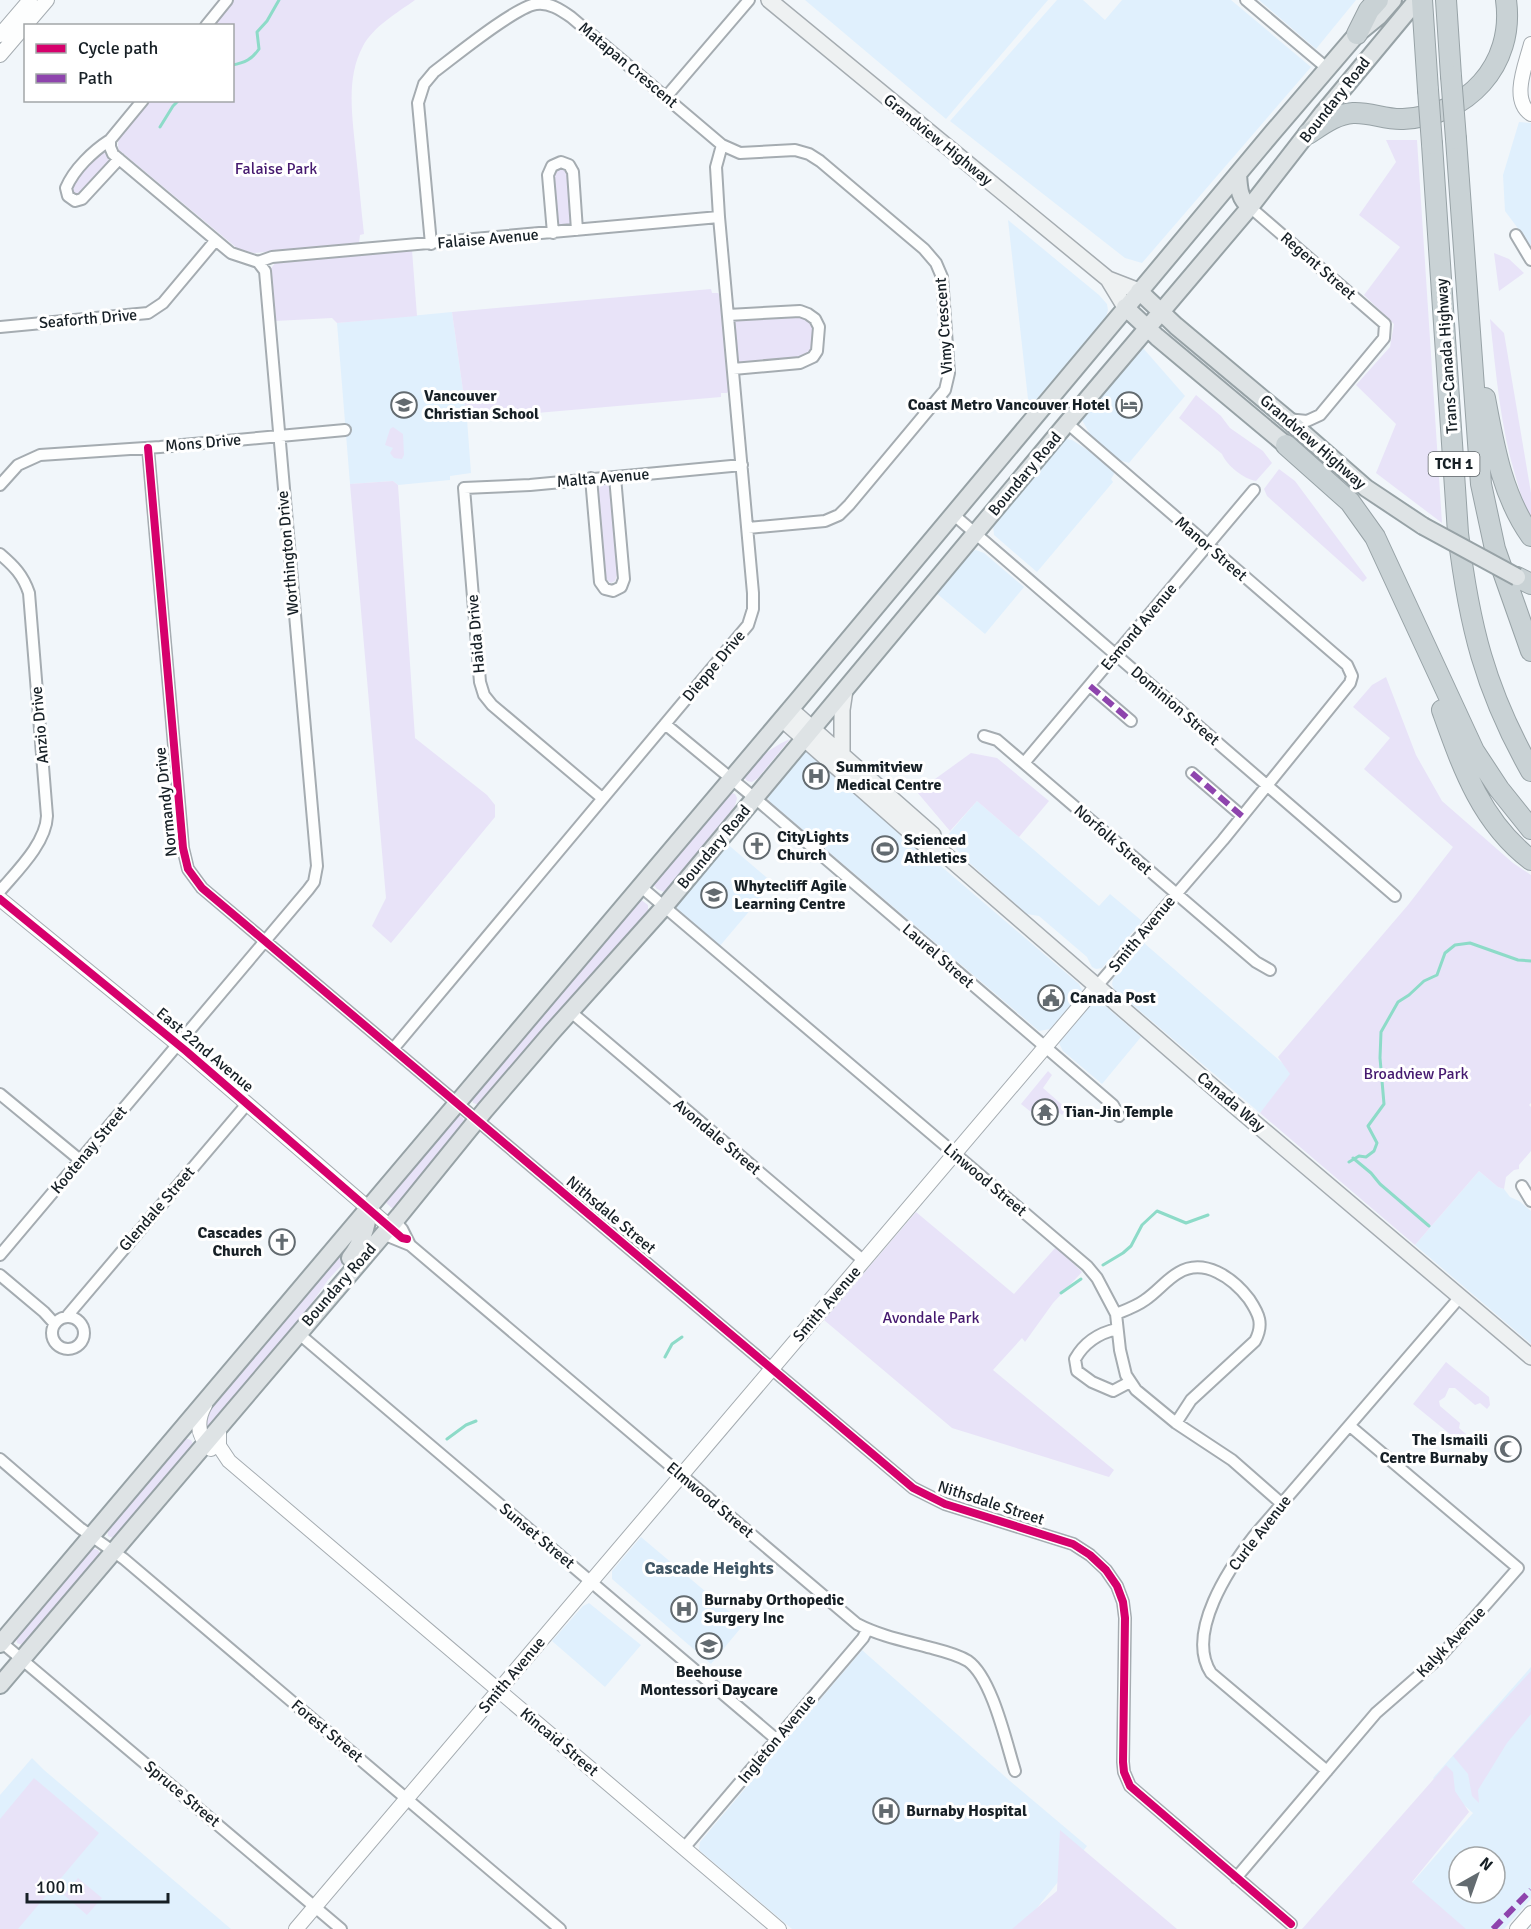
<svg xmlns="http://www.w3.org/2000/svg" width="1531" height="1929" viewBox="0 0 1531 1929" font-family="Signika,sans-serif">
<rect width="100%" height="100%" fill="#f1f6fa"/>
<path fill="#e0f0fd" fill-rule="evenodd" d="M805 0H1048L946 119Z
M1057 0H1083L1105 20 1122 0H1231L1311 67 1142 263 1125 258 950 121Z
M1259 0H1356L1316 49Z
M1519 122 1531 123V246L1505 211 1503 175Z
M1008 220 1099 295 1107 304 1108 310 1106 317 1029 408Z
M452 312 467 419 471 473 450 476V480L398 485 393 481 350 484 337 323Z
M1143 348 1185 396 1129 463 1119 460 1091 436 1082 420 1084 416 1140 349Z
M1067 439 1072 440 1094 454 1113 469 1114 474 1111 479 1113 482 1037 572 994 535 993 524 1062 441Z
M976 550 984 553 1024 587 985 634 935 592 969 552Z
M809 751 854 787 935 861 1079 984 1082 990 1080 995 1050 1029 1039 1031 770 802 767 796 803 752Z
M977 801 1099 906 1110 894 1142 921 1102 968 1096 969 1092 967 1087 957 1039 916 1027 914 964 858 946 837Z
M725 842 773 883 719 947 678 911 675 903Z
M1144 943 1294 1073 1260 1113 1114 989 1112 984 1113 979Z
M1097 1002 1103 1004 1141 1037 1102 1084 1063 1051 1059 1043 1091 1005Z
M1479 1171 1498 1187 1504 1189 1510 1197 1519 1201 1531 1211V1344L1415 1245Z
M641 1537 744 1624 711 1664 612 1579V1571Z
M589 1603 641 1645 605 1687 552 1641 583 1606Z
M862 1650 1010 1781 1087 1846 1020 1929H792L699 1850 700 1842Z
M1531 1667V1899L1504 1929H1462L1411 1884 1473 1813 1433 1778ZM1459 1857H1495V1893H1459Z
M32 1758 44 1770 231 1929H0V1795Z"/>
<path fill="#e8e3f8" d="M234 0H415C397 13 374 26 363 46 345 79 353 120 356 155 359 182 361 208 364 234L360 235 359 243 254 253 238 249 119 150C113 134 139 112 149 101L232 100V26L212 25Z
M1386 140H1417L1442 523 1376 473 1396 424 1356 385 1390 347 1394 324 1364 295 1400 247 1359 215 1396 162Z
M101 152 107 154 109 163 87 190 78 195 73 194 72 184 97 153Z
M562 166 569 171 572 223 569 226 562 228 557 222 553 174 555 170Z
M412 250 417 316 337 323 332 318 275 321 270 270 275 263Z
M1494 253 1509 259 1524 273 1499 291Z
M711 289 712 293H718L721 296 723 318 799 313C819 324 814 333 812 353L802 359 727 366 729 390 727 393H721V397L467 419 452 312Z
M1490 319 1504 333 1531 493V516C1523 504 1520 492 1516 478 1500 426 1496 372 1490 319Z
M1196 395 1221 416 1230 428 1263 451 1272 463 1256 481C1244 479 1227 466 1222 454L1179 418Z
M393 427 403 434 404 455 402 459 394 458 390 453 393 448 385 445 390 429Z
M1279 469 1295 481 1367 578 1363 582 1267 496 1264 489Z
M393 481 398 485 415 738 487 795 495 805V817L391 943 372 926 386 898 350 484Z
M603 484 610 486 612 489 619 568 615 581 611 583 607 580 604 574 596 491Z
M1386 677 1416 755 1442 801 1513 863 1531 875V1103L1529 1105 1531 1107V1151L1519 1165V1169L1514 1170 1506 1177 1504 1189 1498 1187 1479 1171 1415 1245 1260 1113 1290 1074 1278 1057 1408 905 1453 847 1364 769 1390 738 1353 707 1372 685Z
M790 739 758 778 752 782 747 781 744 777C749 763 777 744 790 739Z
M971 753 997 758 1049 801 1019 837 977 801 950 831 917 792Z
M729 792 735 794 737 798 735 806 669 889 664 892 657 889 653 884Z
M640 899 648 905V915L479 1105 473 1103 471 1096Z
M1048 1071 1052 1075 1043 1088 1067 1109 1062 1115 1042 1099 1031 1112 1021 1104Z
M456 1115 462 1117 465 1122 394 1210 383 1200Z
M916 1212 1014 1294 1056 1247 1082 1272 1053 1303 1025 1342 1022 1338 993 1370 1114 1470 1109 1477 952 1428 824 1320Z
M354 1234 348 1258 328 1280 300 1320 206 1429 205 1424 210 1411 252 1361 267 1338Z
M1446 1362 1489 1397 1490 1405 1487 1409 1480 1403 1475 1405 1455 1388H1449L1445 1397 1439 1401 1440 1406 1460 1423 1459 1428 1466 1434 1462 1438 1456 1439 1413 1404Z
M184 1438 191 1440 194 1446 116 1539 108 1536 107 1528Z
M91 1548 98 1550 101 1555 25 1643 22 1645 17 1643 16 1635Z
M1531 1671V1714L1507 1743 1478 1790 1479 1803 1472 1796 1468 1774 1453 1756Z
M1446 1765 1453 1772 1455 1791 1469 1812 1412 1882 1466 1929H1302Z
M34 1778 99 1833 18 1929H0V1819Z
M1060 1830 1177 1929H1012L1057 1891Z
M78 1878 102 1898 87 1915 64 1895Z"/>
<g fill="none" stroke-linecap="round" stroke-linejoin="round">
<path stroke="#8ddbc8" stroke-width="3" d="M232 65C245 63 252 59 259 49L257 32 267 21 279 0
M160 127 173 106 179 100
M1353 1158 1371 1173 1380 1184 1429 1226
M1349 1162 1359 1156 1366 1157 1374 1151 1377 1143 1368 1126 1384 1104 1380 1058 1381 1032 1398 1002 1409 995 1424 981 1437 975 1445 953 1455 945 1470 943 1518 960 1531 961
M1103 1265 1123 1253 1131 1246 1142 1225 1157 1211 1186 1223 1208 1215
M1061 1293 1081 1279
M665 1357 672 1344 682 1337
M447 1439 466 1425 476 1421"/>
<g stroke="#a5acb1" stroke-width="14">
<path id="minor" d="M1246 0 1328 69
M206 26 227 0
M666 97 749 0
M110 140C93 151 74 169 66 188L68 196 75 201 82 199 119 159
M1250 207 1385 324 1384 338 1320 415 1307 421 1287 419
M553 233 548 175 552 166 561 162 569 165 573 172 577 230
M1516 235 1531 260
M431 244 418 103 424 84 434 72C454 57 515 7 536 4 549 2 561 10 571 17L722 145 740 153 795 150 809 154 820 161 924 249 936 263 942 277 949 373 945 390 849 505 839 515 825 521 748 528
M258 262 272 257 719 217
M728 315 800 311 808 314 815 319 819 327 817 351 813 357 800 363 733 369
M0 327 148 313 163 303 215 241
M1067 423 1347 665 1352 676 1350 683 1223 840 1097 986
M148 448 183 848 188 869 202 888 913 1488 945 1504 1073 1544 1090 1555 1106 1570 1117 1586 1123 1602 1125 1618 1123 1762 1124 1772 1130 1786 1291 1924
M591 478 600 582 605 589 613 591 621 587 624 579 615 477
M0 485 18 465 40 455 160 447 345 430
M954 515 1395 896
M0 554C14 566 23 575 29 593L47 816C46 843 17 871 0 891
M1090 686 1131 721
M665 724 763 805 1113 1105 1119 1116
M984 736 997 740 1256 962 1270 970
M1024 763 1254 490
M1192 773 1242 816
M602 798 492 705 484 695 480 682 464 488 530 485 742 465
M640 886 1087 1266 1097 1278 1116 1314 1120 1350 1126 1375 1136 1390 1176 1423 1232 1460 1281 1503
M571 1012 864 1261
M393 1049 748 625 753 609V593L719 217 716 167 722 145
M0 1094 80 1160
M1522 1186 1531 1201
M395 1221 402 1229 410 1245
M383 1234 410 1245 857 1624C878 1635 901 1640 924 1646 938 1650 955 1653 968 1661 992 1678 1006 1742 1015 1771
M0 1255 308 890 314 882 317 866 265 271 258 262 231 253 113 154 110 147V140L143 100
M0 1275 44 1312 54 1323
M1116 1314C1126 1310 1137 1306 1145 1300 1157 1292 1166 1280 1178 1273 1204 1257 1233 1278 1249 1299 1259 1314 1264 1324 1255 1341L1191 1400 1176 1423
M68 1315 247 1104
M52 1333a16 16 0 1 1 32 0a16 16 0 1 1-32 0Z
M1117 1329C1099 1333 1084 1343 1075 1359L1077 1371 1092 1382 1113 1391 1130 1382
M298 1333 776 1739
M0 1459 80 1528 124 1559 560 1929
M0 1641 341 1929
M1327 1771 1211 1673C1185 1633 1230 1567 1254 1536L1460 1297
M684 1848 863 1638 867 1630
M1236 1878 1376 1713 1439 1658 1518 1568 1350 1426"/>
</g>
<g stroke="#a5acb1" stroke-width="16">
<path id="tertiary" d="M0 35 30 0
M1531 44C1526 64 1510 100 1531 114
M0 55 47 0
M0 899 186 1051 390 1227
M205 1405C196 1421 197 1436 211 1449
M219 1427V1446L229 1461 779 1929
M296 1929 1097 986
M1517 1929 1531 1913"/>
</g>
<g stroke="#a5acb1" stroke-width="18">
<path id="secondary" d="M769 0 1108 279 1125 307
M1108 279 1139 291
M790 709 933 835 934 845
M782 719 924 844 934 845 1236 1107 1531 1357
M842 754V710L845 690"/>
</g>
<g stroke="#97a2a6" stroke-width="20">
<path id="primary" d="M1238 174C1239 189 1239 198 1250 207
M1139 291 1176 326 1287 419 1366 488 1423 526
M1125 307 1157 337 1286 445
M350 1258C362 1242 367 1228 369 1208
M0 1644 798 700 1273 132 1357 34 1379 16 1393 0
M0 1685 399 1216 485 1110 552 1032 664 907 1067 423 1250 207 1323 113 1417 0"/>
</g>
<g stroke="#97a2a6" stroke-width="22">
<path id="motorway" d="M1422 0 1428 90
M1446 0 1451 76
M1357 34 1369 10 1378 0
M1308 134C1322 125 1336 114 1353 113 1370 112 1386 120 1403 119 1467 116 1515 65 1506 0
M1456 139 1481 484 1495 549 1531 651
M1432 144 1458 533C1469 625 1485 690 1531 771
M1485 398C1494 446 1502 495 1531 536
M1286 445 1350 502 1375 537 1474 751 1499 789 1531 829
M1517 577 1531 584
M1442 710C1462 766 1481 822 1531 860"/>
</g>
<use href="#minor" stroke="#fdfefe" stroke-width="10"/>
<use href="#tertiary" stroke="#fdfefe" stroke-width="14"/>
<use href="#secondary" stroke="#eef1f2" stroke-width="15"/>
<use href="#primary" stroke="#dee3e5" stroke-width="16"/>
<use href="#motorway" stroke="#c9d2d5" stroke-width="20"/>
<g stroke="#97a2a6" stroke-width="20" stroke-linecap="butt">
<path id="primary-bridge" d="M1423 526 1517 577"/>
</g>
<g stroke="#97a2a6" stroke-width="22" stroke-linecap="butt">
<path id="motorway-bridge" d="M1451 76 1456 139
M1428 90 1432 144"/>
</g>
<use href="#primary-bridge" stroke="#dee3e5" stroke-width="16"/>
<use href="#motorway-bridge" stroke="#c9d2d5" stroke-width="20"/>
<path stroke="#8e44ad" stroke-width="6" stroke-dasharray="12 6" stroke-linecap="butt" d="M1090 686 1131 721
M1192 773 1242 816
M1493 1929 1531 1890"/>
<g stroke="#fff" stroke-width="11">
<path id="cycleway" d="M148 448 183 848 188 869 202 888 913 1488 945 1504 1073 1544 1090 1555 1106 1570 1117 1586 1123 1602 1125 1618 1123 1762 1124 1772 1130 1786 1291 1924
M0 899 186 1051 402 1238 407 1239"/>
</g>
<use href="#cycleway" stroke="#d6006c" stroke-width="8"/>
</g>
<defs>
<g id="school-ring" transform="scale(1.35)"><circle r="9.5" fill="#fff" stroke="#636b70" stroke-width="1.5"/><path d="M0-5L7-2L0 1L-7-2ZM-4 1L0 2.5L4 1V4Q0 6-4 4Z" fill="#636b70"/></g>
<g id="hotel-ring" transform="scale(1.35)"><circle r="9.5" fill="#fff" stroke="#636b70" stroke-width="1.5"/><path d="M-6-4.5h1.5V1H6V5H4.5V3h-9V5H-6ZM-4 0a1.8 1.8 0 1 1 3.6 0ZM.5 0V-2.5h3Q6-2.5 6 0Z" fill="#636b70"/></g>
<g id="hospital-ring" transform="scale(1.35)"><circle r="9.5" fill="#fff" stroke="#636b70" stroke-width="1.5"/><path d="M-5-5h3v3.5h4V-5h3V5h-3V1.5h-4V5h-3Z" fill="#636b70"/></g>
<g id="church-ring" transform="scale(1.35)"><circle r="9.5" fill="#fff" stroke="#636b70" stroke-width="1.5"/><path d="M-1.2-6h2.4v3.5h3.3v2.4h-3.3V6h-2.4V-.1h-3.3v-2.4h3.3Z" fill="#636b70"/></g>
<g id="stadium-ring" transform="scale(1.35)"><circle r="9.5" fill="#fff" stroke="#636b70" stroke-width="1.5"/><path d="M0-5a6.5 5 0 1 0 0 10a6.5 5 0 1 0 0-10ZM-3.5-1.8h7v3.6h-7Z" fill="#636b70"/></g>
<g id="civic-ring" transform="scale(1.35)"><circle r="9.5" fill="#fff" stroke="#636b70" stroke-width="1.5"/><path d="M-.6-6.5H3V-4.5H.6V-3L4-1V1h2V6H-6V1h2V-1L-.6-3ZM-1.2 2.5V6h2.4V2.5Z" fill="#636b70"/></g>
<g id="temple-ring" transform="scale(1.35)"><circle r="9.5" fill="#fff" stroke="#636b70" stroke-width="1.5"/><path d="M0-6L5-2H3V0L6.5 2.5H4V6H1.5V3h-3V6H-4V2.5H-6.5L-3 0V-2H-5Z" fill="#636b70"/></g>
<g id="mosque-ring" transform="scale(1.35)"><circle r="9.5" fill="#fff" stroke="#636b70" stroke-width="1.5"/><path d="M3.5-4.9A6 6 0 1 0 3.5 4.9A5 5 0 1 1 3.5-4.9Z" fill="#636b70"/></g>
</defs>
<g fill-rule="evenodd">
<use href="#school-ring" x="404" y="405"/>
<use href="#hotel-ring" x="1129" y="405"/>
<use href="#hospital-ring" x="816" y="776"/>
<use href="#church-ring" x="757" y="846"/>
<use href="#stadium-ring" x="885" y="849"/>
<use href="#school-ring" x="714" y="895"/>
<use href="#civic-ring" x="1051" y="998"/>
<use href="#temple-ring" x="1045" y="1112"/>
<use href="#church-ring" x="282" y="1242"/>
<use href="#mosque-ring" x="1508" y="1449"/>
<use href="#hospital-ring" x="684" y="1609"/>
<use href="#school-ring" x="709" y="1646"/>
<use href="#hospital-ring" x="886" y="1811"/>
</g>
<g text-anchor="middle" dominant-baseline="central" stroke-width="6" stroke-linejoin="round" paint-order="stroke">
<rect fill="#fff" stroke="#5d6367" stroke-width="1.5" x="1428.5" y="452" width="51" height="24" rx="4.5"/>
<g font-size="15" font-weight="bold" fill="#172026">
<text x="1454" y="464">TCH 1</text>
</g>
<g font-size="16" fill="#172026" stroke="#fff">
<text transform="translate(628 65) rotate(40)">Matapan Crescent</text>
<text transform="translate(1335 100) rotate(-52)">Boundary Road</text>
<text transform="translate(938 140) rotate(39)">Grandview Highway</text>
<text transform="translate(488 239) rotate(-5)">Falaise Avenue</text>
<text transform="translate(1318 266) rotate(41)">Regent Street</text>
<text transform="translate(88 319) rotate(-5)">Seaforth Drive</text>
<text transform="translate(944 326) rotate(-94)">Vimy Crescent</text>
<text transform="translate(1447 356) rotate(-94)">Trans-Canada Highway</text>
<text transform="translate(1313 442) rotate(41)">Grandview Highway</text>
<text transform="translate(203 443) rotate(-5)">Mons Drive</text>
<text transform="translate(1025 474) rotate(-50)">Boundary Road</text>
<text transform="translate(603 478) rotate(-5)">Malta Avenue</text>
<text transform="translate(1211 549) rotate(41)">Manor Street</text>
<text transform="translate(288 553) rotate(-95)">Worthington Drive</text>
<text transform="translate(1139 627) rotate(-50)">Esmond Avenue</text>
<text transform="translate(476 634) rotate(-95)">Haida Drive</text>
<text transform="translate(714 666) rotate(-50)">Dieppe Drive</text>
<text transform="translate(1175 706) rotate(41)">Dominion Street</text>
<text transform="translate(40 725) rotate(-95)">Anzio Drive</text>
<text transform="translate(166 802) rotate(-96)">Normandy Drive</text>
<text transform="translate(1113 840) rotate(41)">Norfolk Street</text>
<text transform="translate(714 847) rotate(-50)">Boundary Road</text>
<text transform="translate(1142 934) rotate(-50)">Smith Avenue</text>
<text transform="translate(938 956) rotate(41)">Laurel Street</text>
<text transform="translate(205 1050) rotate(40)">East 22nd Avenue</text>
<text transform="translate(1231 1102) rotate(40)">Canada Way</text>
<text transform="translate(717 1137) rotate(40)">Avondale Street</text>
<text transform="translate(89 1150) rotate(-50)">Kootenay Street</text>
<text transform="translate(985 1180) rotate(40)">Linwood Street</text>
<text transform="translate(157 1209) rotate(-49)">Glendale Street</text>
<text transform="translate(611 1215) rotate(40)">Nithsdale Street</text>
<text transform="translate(339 1285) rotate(-49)">Boundary Road</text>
<text transform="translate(827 1304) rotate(-49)">Smith Avenue</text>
<text transform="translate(710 1500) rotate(40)">Elmwood Street</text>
<text transform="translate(991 1503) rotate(18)">Nithsdale Street</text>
<text transform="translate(1260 1533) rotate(-52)">Curle Avenue</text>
<text transform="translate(537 1536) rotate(40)">Sunset Street</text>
<text transform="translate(1451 1642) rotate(-46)">Kalyk Avenue</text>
<text transform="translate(512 1675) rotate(-50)">Smith Avenue</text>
<text transform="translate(327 1731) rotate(40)">Forest Street</text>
<text transform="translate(777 1739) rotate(-50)">Ingleton Avenue</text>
<text transform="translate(559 1742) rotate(40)">Kincaid Street</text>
<text transform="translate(182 1794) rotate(40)">Spruce Street</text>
</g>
<g font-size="16" fill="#45196f" stroke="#fff">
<text x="276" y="169">Falaise Park</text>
<text x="1416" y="1074">Broadview Park</text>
<text x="931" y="1318">Avondale Park</text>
</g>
<g font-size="16" font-weight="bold" fill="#172026" stroke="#fff" text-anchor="start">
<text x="424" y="396">Vancouver<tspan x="424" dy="18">Christian School</tspan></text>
<text x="1110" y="405" text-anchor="end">Coast Metro Vancouver Hotel</text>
<text x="836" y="767">Summitview<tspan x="836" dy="18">Medical Centre</tspan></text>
<text x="777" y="837">CityLights<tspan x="777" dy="18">Church</tspan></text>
<text x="904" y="840">Scienced<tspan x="904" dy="18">Athletics</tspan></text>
<text x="734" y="886">Whytecliff Agile<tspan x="734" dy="18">Learning Centre</tspan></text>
<text x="1070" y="998">Canada Post</text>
<text x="1064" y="1112">Tian-Jin Temple</text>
<text x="262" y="1233" text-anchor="end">Cascades<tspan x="262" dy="18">Church</tspan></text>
<text x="1488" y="1440" text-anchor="end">The Ismaili<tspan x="1488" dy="18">Centre Burnaby</tspan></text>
<text x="704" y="1600">Burnaby Orthopedic<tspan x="704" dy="18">Surgery Inc</tspan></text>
<text x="709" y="1672" text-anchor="middle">Beehouse<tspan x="709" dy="18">Montessori Daycare</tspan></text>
<text x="906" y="1811">Burnaby Hospital</text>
</g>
<g font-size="18" font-weight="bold" fill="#415766" stroke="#fff">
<text x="709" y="1568">Cascade Heights</text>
</g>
</g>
<rect x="24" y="24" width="210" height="78" fill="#ffffff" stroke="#a2a6a8" stroke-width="1.5"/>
<rect x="36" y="44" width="30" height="9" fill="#d6006c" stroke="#a2a6a8" stroke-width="1.5"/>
<text x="78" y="54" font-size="18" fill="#172026">Cycle path</text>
<rect x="36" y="74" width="30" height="9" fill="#8e44ad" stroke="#a2a6a8" stroke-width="1.5"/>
<text x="78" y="84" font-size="18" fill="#172026">Path</text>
<g transform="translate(1477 1875) rotate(40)"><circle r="28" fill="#ffffff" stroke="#a2a6a8" stroke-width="1.5"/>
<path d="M0-4.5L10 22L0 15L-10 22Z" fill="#636b70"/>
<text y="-9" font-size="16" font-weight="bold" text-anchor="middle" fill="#172026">N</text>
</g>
<path d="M27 1893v9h141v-9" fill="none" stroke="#172026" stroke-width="3"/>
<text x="36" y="1893" font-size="18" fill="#172026" stroke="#ffffff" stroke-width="4.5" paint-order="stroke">100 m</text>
</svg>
